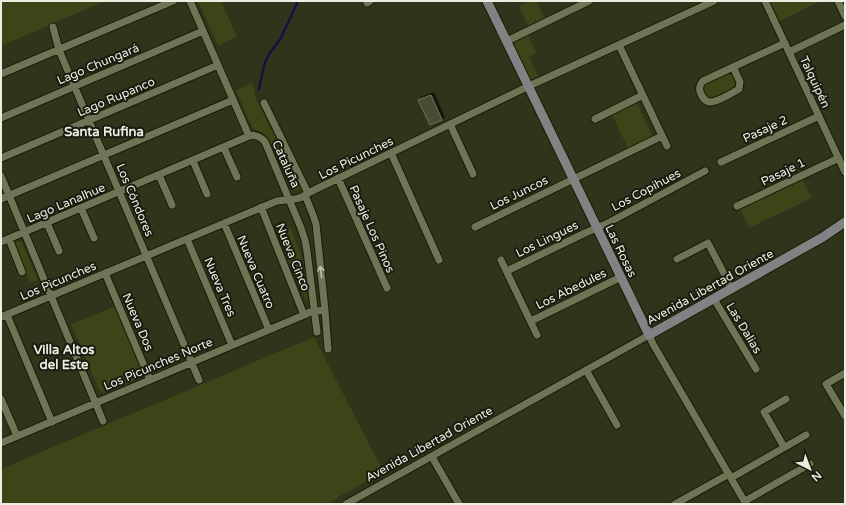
<svg xmlns="http://www.w3.org/2000/svg" width="846" height="505" viewBox="0 0 846 505" font-family="'Varela Round',sans-serif">
<defs>
<filter id="shadow"><feDropShadow dx="2.5" dy="-2.5" stdDeviation="0" flood-color="#0009"/></filter>
</defs>
<rect width="100%" height="100%" fill="#2f351a"/>
<path fill="#3c4517" d="M1 1H105L1 46Z
M198 1H221L237 37 218 46Z
M530 1H536L545 19 528 26 519 6Z
M770 1H821L780 21Z
M528 35 536 53 529 57 538 76 528 81 510 44Z
M728 74 732 75 737 85 734 88 712 99 707 98 704 90 705 85Z
M251 83 254 88 255 97 302 189 298 190H293L269 139C264 134 260 131 253 129L236 91Z
M637 103 653 138 629 150 612 115Z
M802 179 812 198 749 228 740 209Z
M290 226 301 255 308 306 277 232Z
M19 241 22 243 38 280 30 283 13 243Z
M116 306 145 375 104 393 99 390 71 324Z
M314 337 383 471 327 504H1V469Z"/>
<g fill="none" stroke-linecap="round" stroke-linejoin="round">
<path stroke="#1f0c43" stroke-width="2.5" d="M259 89 264 65 269 54 281 38 298 1"/>
</g>
<path fill="#474d31" stroke="#6b7254" filter="url(#shadow)" d="M431 95 442 120 430 125 418 100Z"/>
<g fill="none" stroke-linecap="round" stroke-linejoin="round">
<g stroke="#181c03" stroke-width="9">
<path id="minor" d="M190 1 249 136
M765 1 845 172
M838 1 845 16
M367 3 370 1
M53 27 59 50 199 380
M507 41 589 1
M619 45 667 146
M789 52 845 25
M733 67 740 82 739 89C734 92 715 103 709 102 704 101 698 92 700 86 700 84 702 83 703 81L785 43
M1 74 173 1
M264 103 308 193
M1 118 203 31
M595 119 643 95
M450 124 473 174
M224 148 237 177
M391 153 439 260
M1 158 218 65
M193 161 207 194
M721 162 819 116
M159 175 172 205
M1 176 103 421
M338 178 387 288
M305 195 313 215 316 224 325 310 328 349
M1 199 233 100
M737 206 839 158
M261 207 304 315
M81 208 94 238
M47 223 59 251
M224 223 269 330
M475 227 662 136
M9 239 22 272
M187 239 232 345
M1 242 249 136C256 134 261 137 265 142L301 228 305 240 307 251 317 332
M677 259 708 243 732 289
M501 260 537 335
M507 271 585 233 606 224 705 171
M105 273 150 380
M714 299 756 369
M7 315 52 422
M1 317 277 201C287 199 300 201 308 193L529 86 714 1
M531 321 621 277
M586 370 617 425
M845 373 826 384 845 416
M1 399 17 436
M1 443 304 315 310 312 325 310
M784 447 764 412 786 399
M432 457 459 504
M731 478 806 435
M745 501 810 464
M346 504 649 335 653 344 746 504
M675 504 729 474"/>
</g>
<g stroke="#181c03" stroke-width="11">
<path id="secondary" d="M487 1 649 335 823 237 845 222"/>
</g>
<use href="#minor" stroke="#6e7557" stroke-width="7"/>
<use href="#secondary" stroke="#828285" stroke-width="9"/>
</g>
<defs><path id="oneway-shaft" d="M-6 0H5M1.5-3L5.5 0L1.5 3" fill="none" stroke-width="1.6" stroke-linecap="round" stroke-linejoin="round"/></defs>
<use stroke="#bfc4af" href="#oneway-shaft" transform="translate(321 272) rotate(-97)"/>
<g text-anchor="middle" dominant-baseline="central" stroke-width="4" stroke-linejoin="round" paint-order="stroke">
<g font-size="12" fill="#ebefdf" stroke="#181b0f">
<text transform="translate(98 64) rotate(-23)">Lago Chungará</text>
<text transform="translate(815 82) rotate(65)">Talquipén</text>
<text transform="translate(116 97) rotate(-23)">Lago Rupanco</text>
<text transform="translate(765 129) rotate(-25)">Pasaje 2</text>
<text transform="translate(356 158) rotate(-26)">Los Picunches</text>
<text transform="translate(286 164) rotate(66)">Cataluña</text>
<text transform="translate(783 172) rotate(-26)">Pasaje 1</text>
<text transform="translate(646 190) rotate(-28)">Los Copihues</text>
<text transform="translate(519 193) rotate(-26)">Los Juncos</text>
<text transform="translate(135 200) rotate(67)">Los Cóndores</text>
<text transform="translate(66 203) rotate(-23)">Lago Lanalhue</text>
<text transform="translate(372 229) rotate(66)">Pasaje Los Pinos</text>
<text transform="translate(547 239) rotate(-26)">Los Lingues</text>
<text transform="translate(621 251) rotate(64)">Las Rosas</text>
<text transform="translate(293 257) rotate(68)">Nueva Cinco</text>
<text transform="translate(256 272) rotate(67)">Nueva Cuatro</text>
<text transform="translate(58 281) rotate(-23)">Los Picunches</text>
<text transform="translate(220 287) rotate(67)">Nueva Tres</text>
<text transform="translate(710 287) rotate(-29)">Avenida Libertad Oriente</text>
<text transform="translate(571 289) rotate(-26)">Los Abedules</text>
<text transform="translate(138 322) rotate(67)">Nueva Dos</text>
<text transform="translate(744 328) rotate(59)">Las Dalias</text>
<text transform="translate(158 364) rotate(-23)">Los Picunches Norte</text>
<text transform="translate(429 444) rotate(-29)">Avenida Libertad Oriente</text>
</g>
<g font-size="13" font-weight="bold" fill="#ebefdf" stroke="#181b0f">
<text x="104" y="132">Santa Rufina</text>
<text x="64" y="350">Villa Altos<tspan x="64" dy="15">del Este</tspan></text>
</g>
</g>
<rect width="846" height="505" fill="none" stroke="#ebefdf" stroke-width="4"/>
<g transform="translate(810 469) rotate(138)" stroke="#181b0f" stroke-width="3" paint-order="stroke">
<path d="M0-3L7 15L0 10L-7 15Z" fill="#ebefdf"/>
<text y="-6" font-size="11" font-weight="bold" text-anchor="middle" fill="#ebefdf">N</text>
</g>
</svg>
